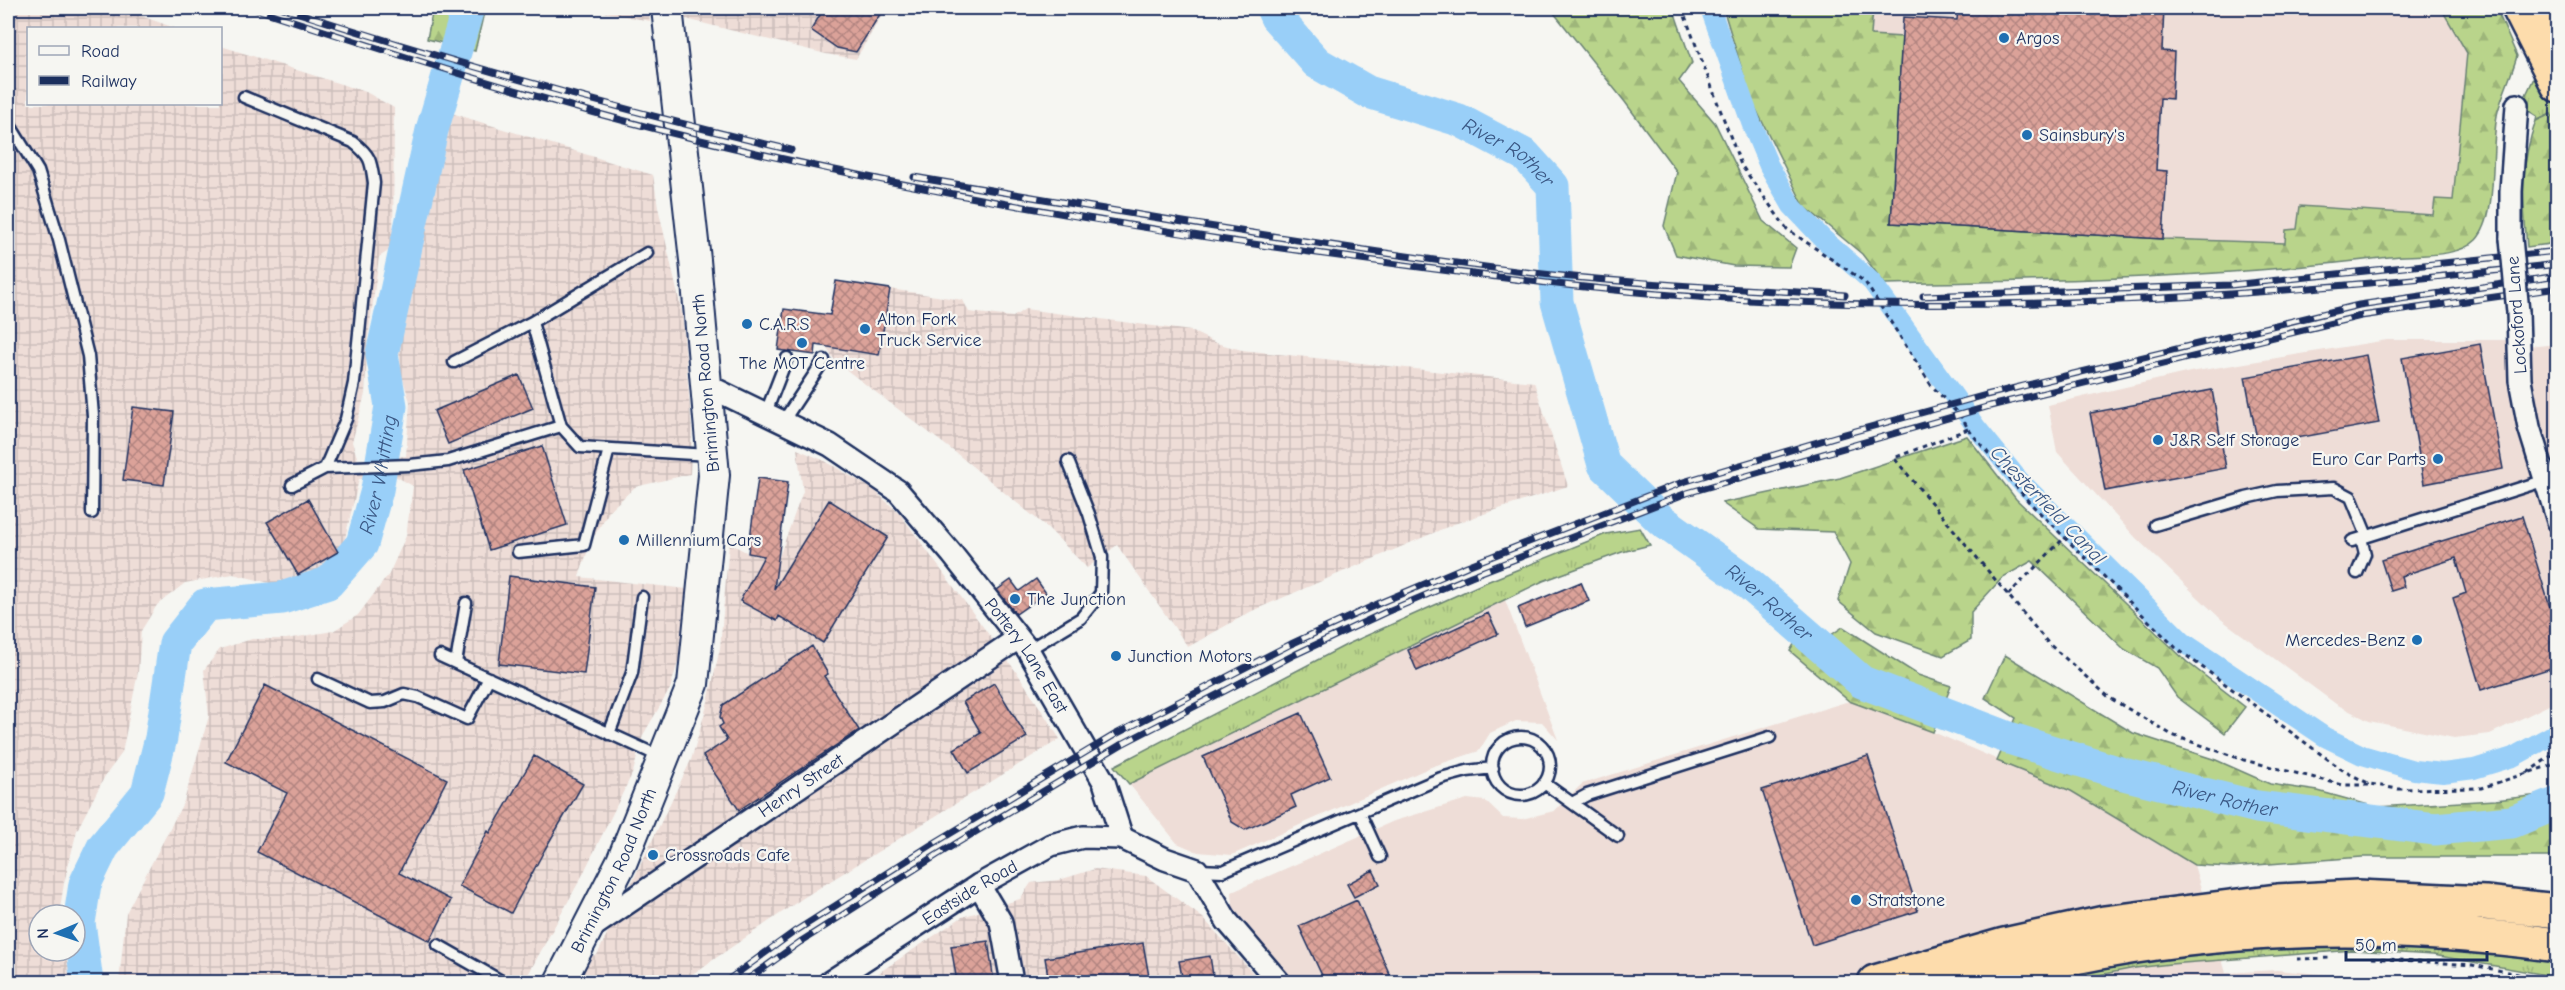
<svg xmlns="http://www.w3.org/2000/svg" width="2565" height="990" viewBox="0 0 2565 990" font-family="'Comic Neue',sans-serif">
<defs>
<pattern id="industrial-grid" width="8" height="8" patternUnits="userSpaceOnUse" patternTransform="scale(1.5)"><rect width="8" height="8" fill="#eeddd7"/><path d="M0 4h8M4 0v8" fill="none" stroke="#ccbebb"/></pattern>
<pattern id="grass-tufts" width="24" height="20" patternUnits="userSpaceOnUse" patternTransform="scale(1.5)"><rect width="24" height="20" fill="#b9d48b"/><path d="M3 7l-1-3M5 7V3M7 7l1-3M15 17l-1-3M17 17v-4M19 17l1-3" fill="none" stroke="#9eb67a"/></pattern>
<pattern id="forest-firs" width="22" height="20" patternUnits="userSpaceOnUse" patternTransform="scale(1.5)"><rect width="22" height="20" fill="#b9d48b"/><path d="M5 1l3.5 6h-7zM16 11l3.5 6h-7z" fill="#9eb67a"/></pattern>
<pattern id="building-cross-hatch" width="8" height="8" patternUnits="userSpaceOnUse" patternTransform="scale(1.5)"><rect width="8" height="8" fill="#dba299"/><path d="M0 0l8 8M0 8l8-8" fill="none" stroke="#b18480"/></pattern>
</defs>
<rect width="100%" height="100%" fill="#f6f6f2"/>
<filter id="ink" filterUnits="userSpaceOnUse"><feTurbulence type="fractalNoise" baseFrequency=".0167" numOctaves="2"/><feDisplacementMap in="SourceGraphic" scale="12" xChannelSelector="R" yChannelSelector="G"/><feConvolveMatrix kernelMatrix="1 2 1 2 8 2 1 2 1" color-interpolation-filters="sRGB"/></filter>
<g filter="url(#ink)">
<path fill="#eeddd7" d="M1873 8H2496L2517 56 2498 112 2488 218 2476 240 2285 243 2163 239 1891 223 1902 37 1871 35Z
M2387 340H2506L2537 346 2557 344V701L2490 734 2454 738 2369 721 2336 704 2222 620 2136 538 2057 452 2048 405 2190 372Z
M1505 600 1558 740 1542 722 1516 721 1490 733 1479 751 1431 767 1232 855 1198 852 1177 843 1129 784Z
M1849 701 1933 732 2071 791 2194 865 2226 973 2277 970 2342 976 2388 975 2519 982H1295L1233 908 1232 892 1394 821 1467 799 1485 801 1503 818 1522 819 1554 811 1582 784Z"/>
<path fill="url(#industrial-grid)" d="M8 8H63L80 15 87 8H119L175 28H28V104H220L221 46 366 92 394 108 393 248 379 257 367 345 365 394 352 442 358 460 406 456 410 402 401 373 397 325 451 113 653 175 658 207 682 313 692 431 690 474 635 487 610 510 591 541 579 577 687 589 683 645 670 689 643 735 633 772 582 876 524 982H119L126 913 184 801 209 716 204 670 220 649 252 639H286L333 631 358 615 389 574 406 536 413 486 397 477 359 479 341 555 314 575 296 584 270 583 233 574 185 583 157 605 141 631 138 672 122 753 105 776 77 830 64 883 59 915H39V951H63L71 972 69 982H8Z
M584 8H648L650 21Z
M680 8H886L856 59 826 54 682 18Z
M836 281 963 300 969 312 1013 317 1025 309 1191 331 1216 343 1242 350 1534 382 1568 486 1454 524 1252 611 1188 647 1117 545 1087 568 1049 529 956 453 836 362 826 347Z
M797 449 825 461 874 490 900 514 1020 677 1060 739 803 898 681 982H572L586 956 597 955 691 760 708 702 720 648 729 543 748 553 779 557 803 491Z
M1095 869 1146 876 1203 918 1261 982H865L962 917 1020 899 1031 883 1059 880Z"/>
<path fill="url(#grass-tufts)" stroke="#6a8274" stroke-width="1.5" d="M2536 64 2557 109V127L2551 114 2536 121 2537 116 2524 108 2523 101 2533 80Z
M1640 528 1650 545 1622 552 1543 581 1129 784 1114 766 1348 644 1484 583 1606 534Z
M2371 943 2558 957 2557 977 2433 955 2353 950 2170 964 2135 968 2063 982H2018L2172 953Z"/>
<path fill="url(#forest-firs)" stroke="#6a8274" stroke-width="1.5" d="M433 8H485L475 51 427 39Z
M1550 8H1673L1692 63 1679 81 1715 123 1763 221 1796 248 1789 267 1734 266 1676 255 1664 226 1677 172 1625 102Z
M1723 8H1873L1871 35 1902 37 1891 223 2163 239 2285 243 2286 230 2297 229 2300 206 2433 215 2435 199 2453 200 2467 53 2441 8H2496L2517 56C2512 74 2503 93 2498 111 2489 144 2500 215 2476 240 2457 259 2414 254 2389 257 2222 278 2053 281 1885 284L1862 254 1804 206 1751 99Z
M2551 114 2557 127V243L2527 247C2523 199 2519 167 2536 121Z
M1967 436 2016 499 2187 662 2245 707 2225 733 2177 697 2157 668 2124 649 2032 561 2003 577 1971 612V640L1943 656 1876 632 1838 601 1850 564 1833 532 1759 529 1722 503 1840 478Z
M1807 622 1831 635 1843 627 1918 675 1951 686 1933 732 1849 701 1790 651Z
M2005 655 2133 733 2216 760 2270 784 2318 791 2376 807 2495 800 2557 793V857H2362L2230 867 2194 865 2071 791 1997 761 2016 718 1985 698Z"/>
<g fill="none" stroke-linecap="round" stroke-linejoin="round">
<path stroke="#99cff8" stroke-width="20" d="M1710 8 1752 125 1769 166 1792 206 1823 239 1872 282 1976 427 2019 480 2183 642 2325 737 2362 755 2414 770 2443 773 2474 769 2513 757 2558 732"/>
<g stroke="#99cff8" stroke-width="33">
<path id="s1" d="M1272 8 1276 17 1317 63 1368 92 1459 120 1525 155 1553 186 1557 302 1604 465 1661 520 1741 577 1862 682 2009 738 2123 774 2257 807 2435 829 2512 822 2558 803"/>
<path id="s2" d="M87 982 79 923 85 884 103 847 147 793 161 738 175 643 205 605 282 598 328 583 362 544 377 490 391 406 382 354 432 130 468 8"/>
</g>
</g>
<path fill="url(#building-cross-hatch)" stroke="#1b2f5e" stroke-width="1.5" d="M824 8H884L856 52 837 48 811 30Z
M1958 8H2164L2162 51 2174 52 2172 99 2160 98 2156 170 2167 171 2163 239 1891 223 1903 17 1957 20Z
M836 281 890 289 879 355 816 345 815 355 778 350 784 309 830 315Z
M2480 344 2503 469 2424 484 2402 358Z
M2366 355 2379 423 2258 445 2245 377Z
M519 375 533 408 448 444 434 411Z
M2212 390 2226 468 2105 491 2090 413Z
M133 407 174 412 164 485 123 480Z
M542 446 567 525 489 550 464 470Z
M758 478 788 482 774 589 829 500 888 537 823 643 779 616 777 621 740 601 764 556 748 553Z
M308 499 338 552 298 575 267 522Z
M2522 516 2550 607 2558 605V666L2481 690 2453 598 2466 593 2456 558 2401 576 2404 587 2391 591 2381 560Z
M509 576 595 587 584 674 499 664Z
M1036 579 1046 593 1016 614 997 590 1011 580 1019 591Z
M1581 582 1589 601 1525 627 1518 608Z
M1488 613 1498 634 1417 671 1408 650Z
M812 646 828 674 824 676 859 730 739 810 703 756 727 740 719 727 723 724 720 717 723 705Z
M994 683 1027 737 968 773 954 749 981 733 963 702Z
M265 685 447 779 399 873 451 900 430 941 257 852 287 793 226 762Z
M1301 713 1330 777 1291 795 1296 807 1245 830 1232 822 1203 757Z
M534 756 583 784 545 849 511 913 459 886 488 831 490 833Z
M1868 756 1918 911 1812 945 1762 790Z
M1373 870 1380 884 1354 897 1347 884Z
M1357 900 1393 982H1325L1299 926Z
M988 941 994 982H957L951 946Z
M1143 943 1150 982H1049L1045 958Z
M1210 956 1214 982H1183L1179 961Z"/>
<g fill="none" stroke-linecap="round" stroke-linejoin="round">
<g stroke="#1b2f5e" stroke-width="15">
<path id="service" d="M244 97 353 142C371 156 371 161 374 183L354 383 346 419 325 468
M8 122 38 171 59 240 88 356 93 416 92 513
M532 322 647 253
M454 362 532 322 561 426
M765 415 787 358
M782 423 824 360
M292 485 325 468 410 465 448 461 561 426 580 447 709 455
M2155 525 2246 498 2277 491 2334 488 2351 497 2367 536
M2352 541 2546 480
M518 552 584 545 609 449
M2357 573 2365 554 2361 538
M1028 650 1081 618 1101 593 1102 557 1089 514 1068 461
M440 656 661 757
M456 663 466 603
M318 679 370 703 385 702 404 694 418 697 467 719 489 678
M609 734 632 673 642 597
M1492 766a29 29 0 1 1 58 0a29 29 0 1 1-58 0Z
M1544 783 1618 836
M1572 803 1587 795 1770 737
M1360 813 1380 857
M1198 870 1223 871 1441 778 1467 771 1493 768
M438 945 503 982"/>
</g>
<g stroke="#1b2f5e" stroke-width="26">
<g id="minor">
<path d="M2511 238V191L2517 105"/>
<path d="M2518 312 2520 380 2529 427 2558 521"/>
<path id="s3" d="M706 385 830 445 898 491 952 554 1028 650 1104 782 1122 838"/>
<path d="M979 885 1001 922 1012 982"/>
<path id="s4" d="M589 929 1017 639"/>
<path id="s5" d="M830 982 979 885 1051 845 1083 837 1122 838 1165 859 1197 870 1227 921 1279 982"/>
</g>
</g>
<g stroke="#1b2f5e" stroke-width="34">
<g id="secondary">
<path id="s6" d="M560 982 622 861 693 684 714 475 695 260 667 8"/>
</g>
</g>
<g stroke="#1b2f5e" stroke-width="38">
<path id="trunk" d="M2519 8 2558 85
M2552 8 2558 18
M1875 982 2004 945 2104 923 2277 901 2358 897 2485 903 2558 911
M1969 982C2004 971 2039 964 2075 957 2234 924 2396 923 2558 945"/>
</g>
<path stroke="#1b2f5e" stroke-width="3" stroke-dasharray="4.5 4.5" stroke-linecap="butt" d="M1682 8 1741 165 1787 229 1865 282 1931 385 1963 419 1968 429 2029 502 2176 648 2344 771 2370 784 2398 789 2481 788 2558 763
M1968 429 1894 458 2048 643 2110 698 2172 735 2244 760 2343 785H2369
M2008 595 2065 537
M2527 773 2558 751
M2372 958 2472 965 2558 982
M2297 959 2333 958"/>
<use href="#service" stroke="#f6f6f2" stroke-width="10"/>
<use href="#minor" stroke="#f6f6f2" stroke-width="21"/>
<use href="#secondary" stroke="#f6f6f2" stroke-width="30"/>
<use href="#trunk" stroke="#fddcac" stroke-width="33"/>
<g stroke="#1b2f5e" stroke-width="7">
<path id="rail" d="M253 8C398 55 544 102 692 138 905 189 1122 227 1339 256 1475 275 1611 293 1748 300 2018 314 2289 294 2558 264
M283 8C451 62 620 110 791 150
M914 177C1114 211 1315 245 1516 271 1625 284 1735 288 1845 295
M1923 296 2231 285 2558 251
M725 982 794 932 931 845 1116 734 1291 644 1382 602 1467 566 1683 482 1841 435 1986 395 2359 305 2558 276
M744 982 800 942 937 855 1122 744 1296 654 1386 612 1471 576 1687 493 1990 406 2361 316 2558 288"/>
</g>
<use href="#rail" stroke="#f6f6f2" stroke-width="4.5" stroke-dasharray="14" stroke-linecap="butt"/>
<g stroke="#1b2f5e" stroke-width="26" stroke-linecap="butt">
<path id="minor-bridge" d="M2511 238 2518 312"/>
</g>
<use href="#minor-bridge" stroke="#f6f6f2" stroke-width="21"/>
</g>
</g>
<g fill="#1f6fb2" stroke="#f6f6f2" stroke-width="2">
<circle cx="2004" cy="38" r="6"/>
<circle cx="2027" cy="135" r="6"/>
<circle cx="747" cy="324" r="6"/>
<circle cx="865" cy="329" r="6"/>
<circle cx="802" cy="343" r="6"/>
<circle cx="2158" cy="440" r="6"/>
<circle cx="2438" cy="459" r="6"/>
<circle cx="624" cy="540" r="6"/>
<circle cx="1015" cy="599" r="6"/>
<circle cx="2417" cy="640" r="6"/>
<circle cx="1116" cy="656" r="6"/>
<circle cx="653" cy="855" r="6"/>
<circle cx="1856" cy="900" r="6"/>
</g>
<g text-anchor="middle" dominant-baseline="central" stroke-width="4.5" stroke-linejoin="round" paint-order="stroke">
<g font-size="18" fill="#1b2f5e" stroke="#f6f6f2" text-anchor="start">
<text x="2016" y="38">Argos</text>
<text x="2039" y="135">Sainsbury's</text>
<text x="877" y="319">Alton Fork<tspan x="877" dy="21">Truck Service</tspan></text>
<text x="759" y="324">C.A.R.S</text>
<text x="802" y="363" text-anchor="middle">The MOT Centre</text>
<text x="2170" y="440">J&amp;R Self Storage</text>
<text x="2426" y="459" text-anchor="end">Euro Car Parts</text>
<text x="636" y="540">Millennium Cars</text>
<text x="1027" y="599">The Junction</text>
<text x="2405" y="640" text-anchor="end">Mercedes-Benz</text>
<text x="1128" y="656">Junction Motors</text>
<text x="665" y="855">Crossroads Cafe</text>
<text x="1868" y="900">Stratstone</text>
</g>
<g font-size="18" fill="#1b2f5e" stroke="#f6f6f2">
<text transform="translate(2517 315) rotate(-94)">Lockoford Lane</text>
<text transform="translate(706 383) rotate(-95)">Brimington Road North</text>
<text stroke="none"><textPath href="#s3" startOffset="429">Pottery Lane East</textPath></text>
<text stroke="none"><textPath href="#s4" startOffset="256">Henry Street</textPath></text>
<text stroke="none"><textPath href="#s6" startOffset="124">Brimington Road North</textPath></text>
<text stroke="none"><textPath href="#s5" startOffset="166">Eastside Road</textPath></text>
</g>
<g font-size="20" font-style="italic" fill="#3a5784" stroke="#f6f6f2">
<text stroke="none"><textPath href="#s1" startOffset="285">River Rother</textPath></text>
<text stroke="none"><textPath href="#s2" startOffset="660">River Whitting</textPath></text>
<text transform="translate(2048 505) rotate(46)">Chesterfield Canal</text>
<text stroke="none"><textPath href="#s1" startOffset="843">River Rother</textPath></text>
<text stroke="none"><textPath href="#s1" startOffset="1347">River Rother</textPath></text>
</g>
</g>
<rect width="2565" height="990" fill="none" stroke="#f6f6f2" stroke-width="30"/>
<rect x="15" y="15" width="2535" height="960" fill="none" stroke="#1b2f5e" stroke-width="2" filter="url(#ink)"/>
<rect x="27" y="27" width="195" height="78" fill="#f6f6f2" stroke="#9ea6b7" stroke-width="1.5"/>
<rect x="39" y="46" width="30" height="9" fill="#f6f6f2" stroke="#9ea6b7" stroke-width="1.5"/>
<text x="81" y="57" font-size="18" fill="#1b2f5e">Road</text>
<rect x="39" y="76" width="30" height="9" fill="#1b2f5e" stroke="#9ea6b7" stroke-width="1.5"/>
<text x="81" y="87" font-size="18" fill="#1b2f5e">Railway</text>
<g transform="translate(57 933) rotate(268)"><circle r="28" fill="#f6f6f2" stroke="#9ea6b7" stroke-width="1.5"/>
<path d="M0-4.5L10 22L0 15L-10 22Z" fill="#1f6fb2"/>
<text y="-9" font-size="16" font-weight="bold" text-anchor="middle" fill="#1b2f5e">N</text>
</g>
<path d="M2346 951v9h141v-9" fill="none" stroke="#1b2f5e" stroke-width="3"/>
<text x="2355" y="951" font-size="18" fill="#1b2f5e" stroke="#f6f6f2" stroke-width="4.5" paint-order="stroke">50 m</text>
</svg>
